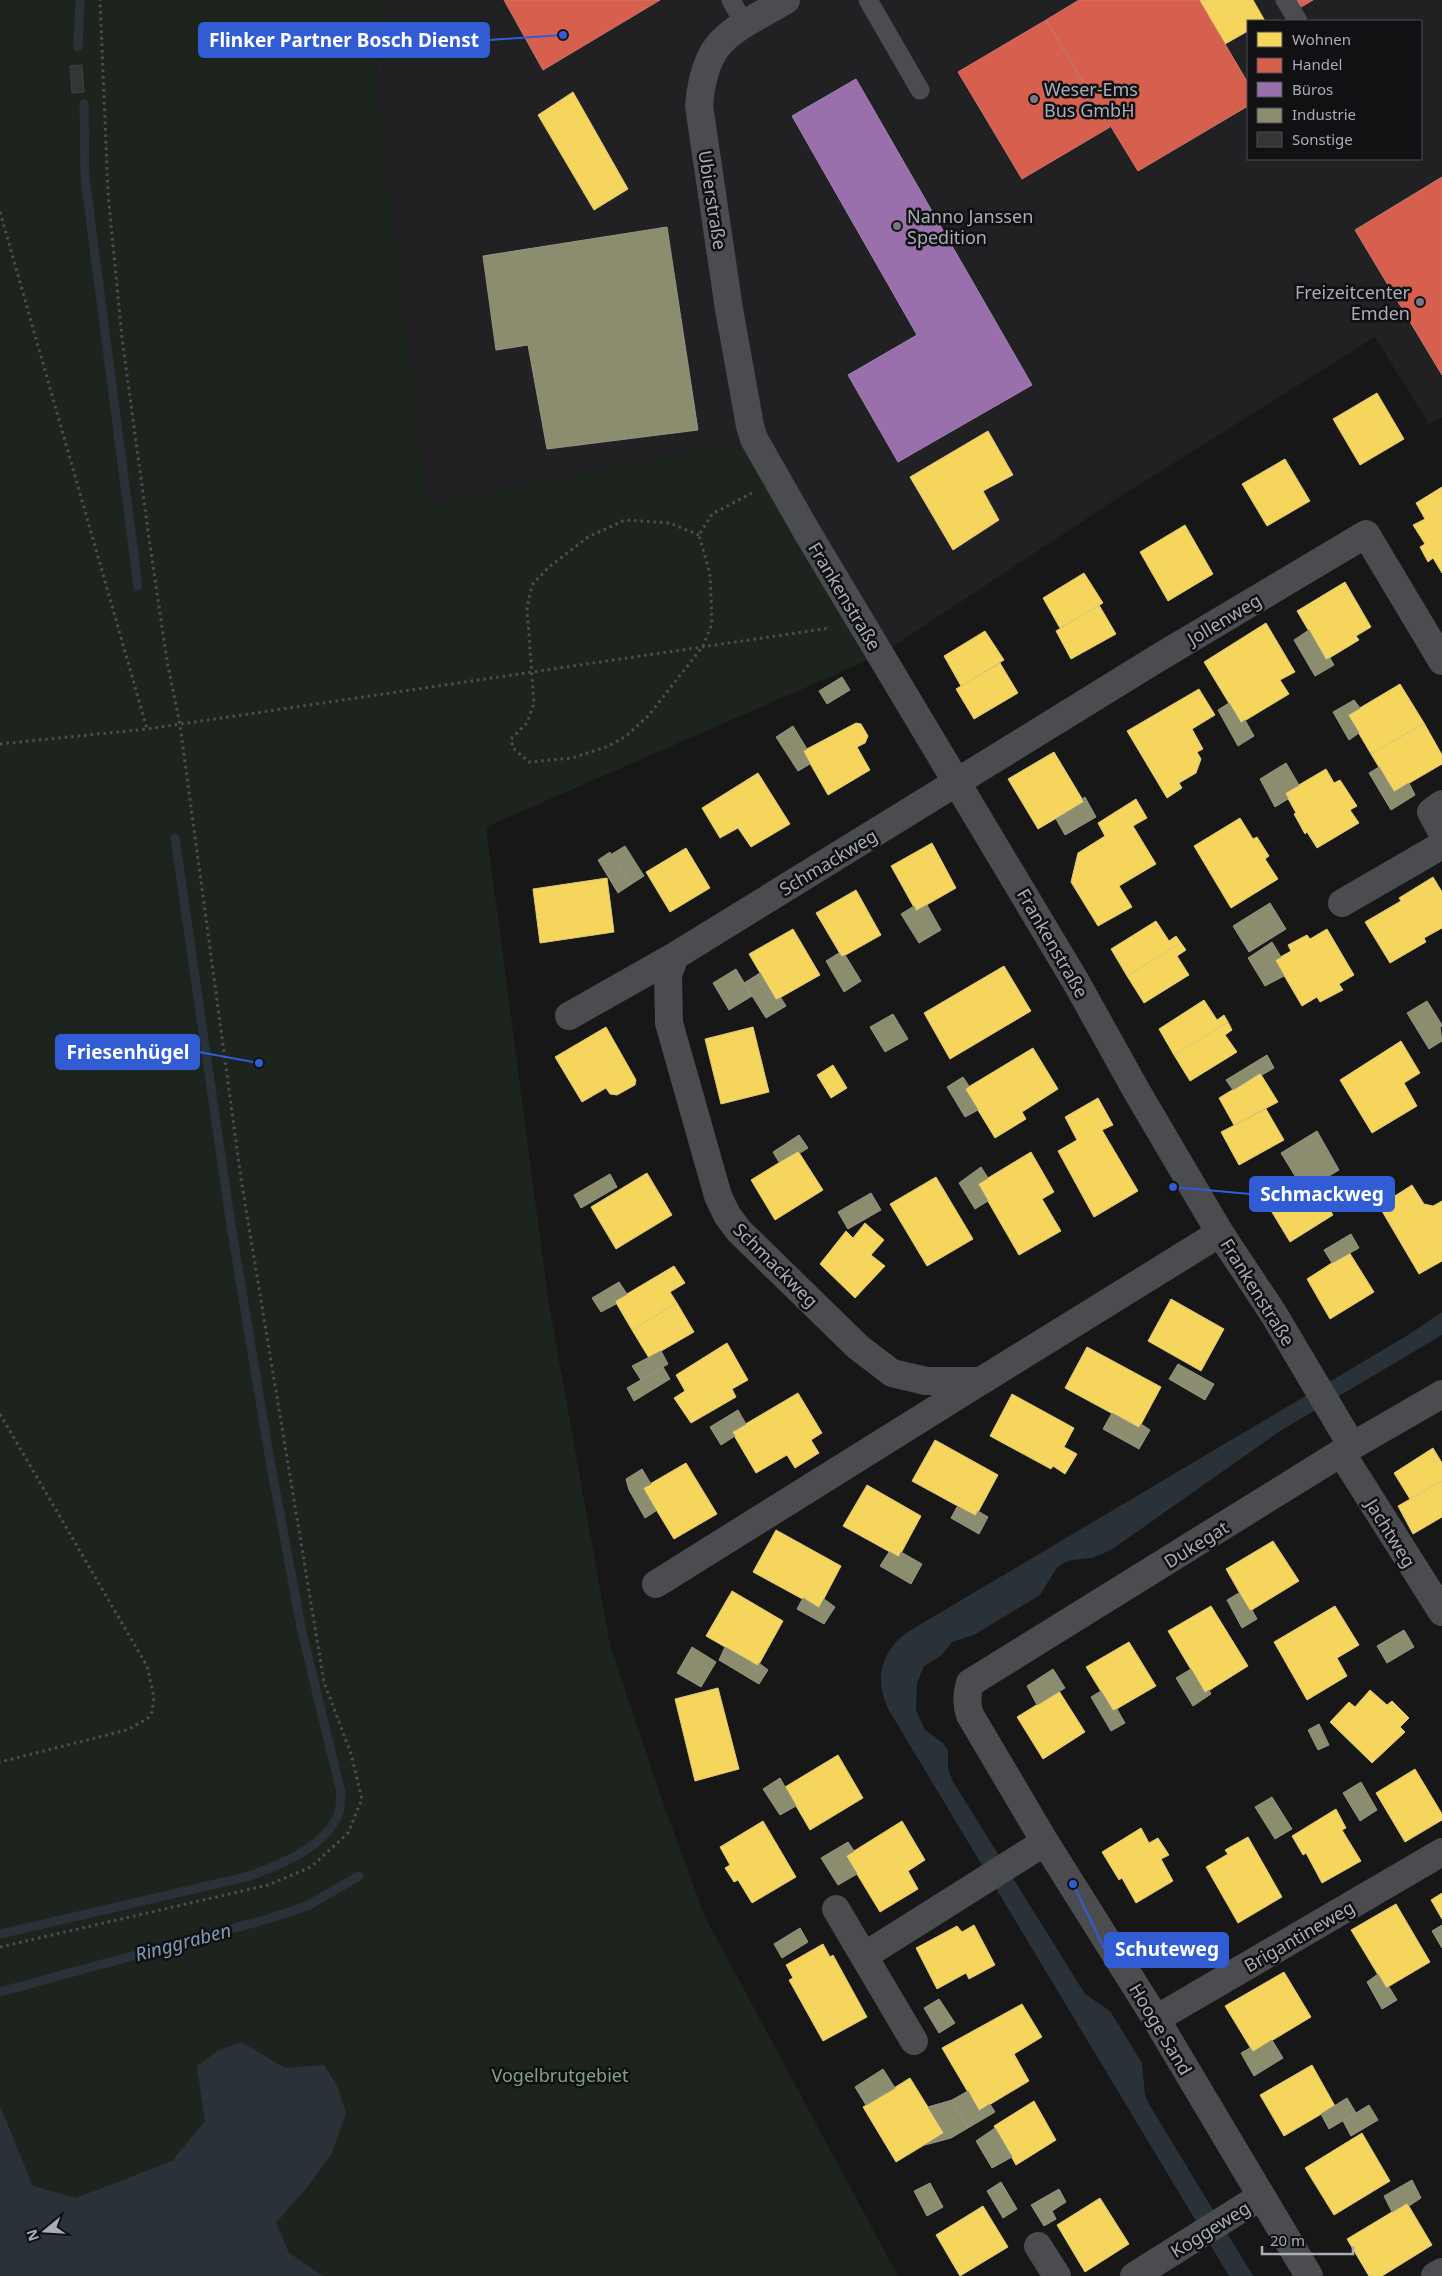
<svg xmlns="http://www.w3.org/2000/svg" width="1442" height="2276" viewBox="0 0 1442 2276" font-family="'Noto Sans',sans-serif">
<rect width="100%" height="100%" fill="#171717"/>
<path fill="#212123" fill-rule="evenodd" d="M381 0H1442V417L1429 424 1375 337 1115 500 880 655 754 439 428 504 378 109 376 55ZM1248 21H1421V159H1248Z"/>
<path fill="#1d241e" d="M0 0H381L376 55 378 109 428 504 754 439 880 655 486 827 548 1299 610 1645 664 1806 705 1917 898 2276H0Z"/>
<path fill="#2a3239" d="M1442 1312V1335L1280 1431 1111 1550 1092 1558 1072 1560 1063 1563 1056 1569 1040 1595 974 1635 952 1642 941 1656 924 1666 917 1683 916 1710 925 1730 943 1743 948 1751V1768L952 1780 1085 1994 1110 2011 1142 2063 1145 2095 1149 2104 1253 2276H1229L890 1712C874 1682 879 1654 906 1633L1408 1335Z
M241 2042 285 2068 324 2065 338 2088 346 2113 332 2153 309 2185 276 2223 289 2253 323 2276H0V2106L33 2186 76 2198 172 2161 205 2121 197 2066 219 2050Z"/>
<path fill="#f6d55c" stroke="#dfc978" d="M1199 0H1253L1265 21H1248V31L1225 44Z
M573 92 628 189 594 210 538 115Z
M1377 393 1404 439 1360 465 1333 419Z
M988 431 1013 475 983 491 999 520 953 550 910 477Z
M1285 459 1310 501 1267 526 1242 484Z
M1442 487V573L1433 558 1428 562 1420 547 1425 544 1413 525 1425 519 1416 503Z
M1185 525 1213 574 1168 601 1140 552Z
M1084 573 1103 603 1060 628 1043 598Z
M1345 582 1371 627 1356 636 1359 640 1326 660 1297 611Z
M1099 605 1116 634 1071 659 1056 631Z
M1266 623 1295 672 1280 680 1289 694 1241 723 1204 662Z
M985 631 1004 660 961 686 944 656Z
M1000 663 1018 693 974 719 956 689Z
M1400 684 1424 723 1371 754 1348 715Z
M1199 689 1215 715 1192 729 1203 749 1197 752 1201 759 1196 773 1179 783 1182 788 1167 798 1127 731Z
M856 723 861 724 868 736 865 743 857 747 870 770 828 795 803 751Z
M1424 723 1442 755V764L1394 792 1371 754Z
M1054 752 1084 802 1038 829 1008 779Z
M1326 769 1334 783 1340 780 1357 806 1350 810 1359 823 1317 848 1307 832 1305 834 1294 814 1296 813 1285 793Z
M758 773 790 824 751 847 738 828 720 838 702 808Z
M1136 799 1147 818 1133 826 1156 864 1119 886 1132 907 1098 926 1071 882 1078 853 1105 836 1098 823Z
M1240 818 1253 839 1257 837 1269 856 1265 859 1278 879 1231 908 1194 846Z
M932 843 956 888 916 911 891 866Z
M686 848 710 888 670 912 646 872Z
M1433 877 1442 892V928L1424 938 1426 942 1390 963 1365 922 1401 901 1399 898Z
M607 878 614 932 540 943 533 889Z
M856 890 881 935 842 957 816 913Z
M1156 921 1169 941 1176 936 1181 943 1127 976 1111 949Z
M793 929 820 975 776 1000 749 954Z
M1327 929 1354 975 1339 984 1343 990 1320 1002 1317 997 1302 1006 1275 960 1291 951 1288 945 1307 935 1310 939Z
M1181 943 1186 950 1177 956 1189 975 1144 1003 1127 976Z
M1004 966 1031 1011 950 1059 924 1013Z
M1204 1000 1217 1020 1224 1015 1228 1022 1174 1055 1159 1029Z
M1228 1022 1232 1030 1225 1035 1237 1052 1190 1081 1174 1055Z
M606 1027 636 1080 635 1085 617 1095 610 1094 606 1088 582 1102 555 1057Z
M753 1027 769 1092 721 1104 705 1039Z
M1401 1041 1420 1073 1404 1083 1417 1106 1372 1133 1340 1080Z
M1033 1048 1058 1089 1022 1112 1026 1119 995 1138 965 1089Z
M833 1065 847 1088 831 1098 817 1075Z
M1260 1073 1278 1102 1234 1125 1219 1098Z
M1098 1098 1113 1125 1102 1130 1138 1191 1094 1217 1058 1151 1077 1140 1065 1117Z
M1266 1109 1284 1140 1239 1165 1221 1132Z
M798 1151 823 1190 775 1220 751 1180Z
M1031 1152 1054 1192 1042 1199 1061 1231 1019 1255 978 1184Z
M647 1173 672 1215 616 1249 591 1207Z
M936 1177 973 1239 927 1266 890 1204Z
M1310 1178 1333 1215 1290 1242 1267 1204Z
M1412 1185 1424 1204 1433 1206 1442 1201V1261L1419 1274 1379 1206Z
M865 1223 884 1240 871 1255 885 1266 855 1298 820 1264 846 1231 853 1238Z
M1349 1252 1374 1292 1330 1319 1307 1279Z
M674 1266 685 1283 670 1292 677 1303 632 1330 615 1301Z
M1171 1299 1224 1329 1201 1371 1148 1341Z
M677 1303 694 1332 649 1358 632 1330Z
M727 1343 748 1380 732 1389 736 1397 691 1423 674 1398 685 1391 676 1375Z
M1087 1347 1161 1387 1139 1428 1065 1388Z
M798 1393 822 1433 811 1440 819 1453 795 1468 787 1455 756 1473 732 1432Z
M1012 1394 1074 1428 1064 1447 1077 1454 1065 1474 1053 1466 1051 1469 990 1436Z
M935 1440 998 1475 976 1516 912 1481Z
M1433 1448 1442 1463V1481L1410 1499 1394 1473Z
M686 1463 717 1514 674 1539 643 1488Z
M1442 1481V1517L1413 1534 1398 1506Z
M867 1485 921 1516 899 1557 843 1526Z
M776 1530 841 1566 819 1608 753 1572Z
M1273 1541 1299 1581 1250 1611 1226 1569Z
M732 1591 783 1621 758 1666 706 1636Z
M1211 1606 1248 1666 1205 1693 1168 1631Z
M1335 1606 1359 1645 1337 1658 1347 1676 1307 1700 1274 1642Z
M1129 1642 1156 1686 1113 1711 1086 1667Z
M718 1688 739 1769 695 1781 675 1699Z
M1370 1690 1387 1705 1392 1701 1409 1718 1400 1727 1405 1732 1372 1763 1330 1722 1349 1702 1355 1707Z
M1059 1691 1085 1732 1043 1759 1017 1717Z
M838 1755 863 1798 810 1830 785 1787Z
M1415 1769 1442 1814V1820L1405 1842 1376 1793Z
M1336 1809 1346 1828 1342 1830 1361 1861 1322 1883 1306 1853 1303 1855 1292 1836Z
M763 1821 796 1877 752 1903 738 1880 734 1882 725 1868 730 1865 720 1847Z
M902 1821 925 1860 908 1871 918 1889 880 1912 846 1856Z
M1141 1828 1149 1843 1158 1838 1169 1855 1161 1859 1173 1881 1136 1903 1122 1878 1119 1880 1102 1852Z
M1248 1837 1282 1897 1238 1923 1206 1867 1228 1854 1225 1850Z
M1442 1893V1919L1431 1900Z
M1396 1904 1430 1962 1386 1988 1351 1930Z
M974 1925 995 1965 969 1979 966 1973 937 1989 916 1948 957 1926 962 1932Z
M823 1944 830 1957 833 1955 867 2017 823 2041 789 1980 793 1978 786 1965Z
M1284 1972 1311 2017 1253 2052 1225 2006Z
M1022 2004 1042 2037 1014 2054 1029 2081 979 2111 942 2048Z
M1312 2065 1335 2106 1284 2136 1260 2095Z
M910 2078 944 2133 896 2162 863 2107Z
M1034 2101 1056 2140 1016 2165 994 2126Z
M1362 2133 1390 2181 1334 2215 1305 2168Z
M1100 2198 1129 2244 1085 2272 1057 2225Z
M1407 2203 1432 2245 1382 2276H1369L1347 2239Z
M983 2206 1008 2247 960 2276 936 2235Z"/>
<path fill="#d6604d" stroke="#c8776d" d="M504 0H660L543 70Z
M1079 0H1199L1248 83V106L1138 171 1046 20Z
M1297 0H1313L1301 7Z
M1046 20 1110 127 1022 179 958 72Z
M1442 177V375L1355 230Z"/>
<path fill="#9970ab" stroke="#9e82af" d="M856 79 1032 385 898 462 848 375 917 335 792 116Z"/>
<path fill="#8c8c6e" stroke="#949684" d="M667 227 698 430 547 449 528 345 496 350 483 256Z
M1309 630 1326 660 1330 658 1334 665 1315 676 1294 640Z
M842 677 850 690 827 704 819 691Z
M1354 700 1360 708 1348 715 1359 733 1349 740 1333 712Z
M1229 703 1241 723 1245 720 1254 736 1238 746 1218 710Z
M793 726 807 749 803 751 810 764 798 771 776 737Z
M1286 763 1299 785 1285 793 1288 799 1275 807 1260 779Z
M1379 767 1394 792 1409 783 1415 795 1391 810 1369 773Z
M1085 797 1096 817 1065 835 1056 819 1084 802 1082 799Z
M625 846 644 876 630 885 612 854Z
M610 852 630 885 618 893 598 860Z
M1270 903 1286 929 1249 952 1233 926Z
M927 905 941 930 919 943 901 914 914 906 916 911Z
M1272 942 1281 957 1275 960 1284 976 1265 986 1248 958Z
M839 953 842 957 845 955 861 981 844 992 826 961Z
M736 969 752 996 729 1010 713 983Z
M760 973 776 1000 781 998 786 1006 766 1018 744 983Z
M1427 1001 1442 1025 1440 1028 1442 1041 1429 1049 1407 1013Z
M893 1014 908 1039 885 1052 870 1027Z
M1267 1055 1274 1068 1262 1075 1260 1073 1233 1090 1226 1080Z
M963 1077 969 1086 965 1089 978 1110 965 1117 947 1087Z
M1317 1131 1339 1170 1314 1185 1310 1178 1300 1184 1281 1153Z
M799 1135 808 1148 800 1153 798 1151 779 1162 773 1152Z
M981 1167 988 1178 978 1184 988 1201 975 1209 959 1183Z
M610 1174 617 1187 581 1208 574 1195Z
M871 1193 881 1210 848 1229 838 1212Z
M1351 1234 1359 1248 1332 1263 1324 1250Z
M619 1282 627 1294 615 1301 616 1304 601 1312 592 1298Z
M661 1351 668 1364 641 1380 632 1366Z
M1178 1364 1214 1384 1205 1400 1169 1379Z
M663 1367 670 1379 634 1401 627 1388Z
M738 1410 746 1424 732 1432 735 1436 721 1445 710 1427Z
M1112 1413 1139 1428 1141 1424 1150 1430 1139 1449 1103 1429Z
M642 1469 651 1484 643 1488 656 1511 645 1518 629 1490 626 1479Z
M957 1507 976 1516 978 1511 988 1517 979 1534 951 1518Z
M889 1552 899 1557 901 1552 922 1564 911 1584 880 1566Z
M1239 1593 1250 1611 1252 1610 1257 1619 1242 1628 1227 1600Z
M803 1598 819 1608 824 1599 835 1607 824 1624 797 1609Z
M1404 1630 1414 1647 1387 1663 1377 1646Z
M692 1647 716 1662 701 1687 677 1673Z
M725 1647 758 1666 759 1663 768 1670 759 1684 719 1660Z
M1053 1669 1065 1688 1037 1705 1027 1686Z
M1191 1669 1205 1693 1209 1690 1211 1694 1193 1706 1176 1678Z
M1101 1691 1113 1711 1117 1709 1125 1723 1111 1731 1091 1697Z
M1319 1724 1329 1745 1318 1750 1308 1730Z
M780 1778 796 1806 780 1815 763 1789Z
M1361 1782 1377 1810 1360 1821 1343 1793Z
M1272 1797 1292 1829 1275 1839 1255 1807Z
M848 1842 854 1851 846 1856 857 1874 838 1885 821 1858Z
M1442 1925V1948L1432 1931Z
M800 1928 808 1942 782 1958 774 1944Z
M1378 1974 1386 1988 1389 1987 1397 2000 1382 2009 1367 1982Z
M939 1999 955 2023 939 2033 924 2008Z
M1272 2040 1283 2058 1254 2076 1241 2053 1250 2048 1253 2052Z
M883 2069 895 2088 866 2105 855 2087Z
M968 2091 979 2111 990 2104 995 2112 968 2128 952 2100Z
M1347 2098 1356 2113 1329 2129 1321 2114Z
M952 2100 968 2128 951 2138 925 2145 944 2133 928 2107Z
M1369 2105 1378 2120 1351 2136 1343 2121Z
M995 2128 1012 2157 992 2168 976 2141Z
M1412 2180 1421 2198 1409 2206 1407 2203 1392 2212 1384 2196Z
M1001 2182 1017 2209 1003 2218 987 2191Z
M930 2183 943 2207 927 2216 914 2191Z
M1059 2189 1066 2202 1052 2211 1056 2219 1044 2226 1031 2205Z"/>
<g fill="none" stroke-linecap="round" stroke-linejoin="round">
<path stroke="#2a3239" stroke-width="9" d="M78 47 80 0
M84 104 85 178 138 586
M0 1934 250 1876C283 1863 321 1849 338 1816 341 1809 340 1799 341 1793L302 1632 269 1455 230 1219 175 838
M0 1992 268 1919 307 1906 359 1876"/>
</g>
<path fill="#353536" stroke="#3f4043" d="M82 65 84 92 72 93 70 66Z"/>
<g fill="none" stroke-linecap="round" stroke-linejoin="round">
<path stroke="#4d4e52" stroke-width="3" stroke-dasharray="2.5 4" stroke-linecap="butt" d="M0 212 147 729 830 628
M699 535 670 523 625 520 588 537 549 567 532 585 527 608 534 703 527 723 511 739 513 748 529 762 572 758 606 747 625 737 649 715 703 646 712 624 710 574 699 535 712 514 752 493
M0 744 147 729
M0 1414 147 1666 154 1697 152 1712 147 1719 127 1730 0 1762
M0 1947 268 1885 311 1867 348 1833 362 1799 351 1754 324 1682 241 1179 180 725 167 661 149 538 122 338 108 193 100 0"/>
<path stroke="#4b4c50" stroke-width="19" d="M731 0 745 25
M868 0 920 90
M1285 0 1298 21"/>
<path stroke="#4b4c50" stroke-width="28" d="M786 0C731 33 705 36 699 106L729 309 750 426 754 439 807 532 1076 982 1136 1090 1220 1233 1273 1313 1352 1446
M1442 804 1431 812 1442 832
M1342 903 1442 845
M569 1016 675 956
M1220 1233 981 1381H926L892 1373 858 1347 739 1231 727 1215 718 1196 669 1023 668 975 675 956 1158 658 1366 534 1442 661
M1342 1454 1442 1612
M656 1584 981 1381
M836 1909 914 2041
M864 1956 1045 1842
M1156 2019 1442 1852
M1038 2246 1057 2276
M1134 2276 1260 2197
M1309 2276 1156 2019 1045 1842 970 1715C966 1703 967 1694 970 1683L1352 1446 1442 1394
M1435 2276 1442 2272"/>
</g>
<g fill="#757880" stroke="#111113" stroke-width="2">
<circle cx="1034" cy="99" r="5"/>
<circle cx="897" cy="226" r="5"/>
<circle cx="1420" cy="302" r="5"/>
</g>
<g text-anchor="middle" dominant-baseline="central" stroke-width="5" stroke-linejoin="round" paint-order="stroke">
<g font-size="18" fill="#a8adb8" stroke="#111113" text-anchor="start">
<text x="1044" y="89">Weser-Ems<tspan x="1044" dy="21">Bus GmbH</tspan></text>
<text x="907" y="216">Nanno Janssen<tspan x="907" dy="21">Spedition</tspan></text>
<text x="1410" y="292" text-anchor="end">Freizeitcenter<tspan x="1410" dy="21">Emden</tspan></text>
</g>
<g font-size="18" fill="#a8adb8" stroke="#111113">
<text transform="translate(713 200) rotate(81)">Ubierstraße</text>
<text transform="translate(845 596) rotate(59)">Frankenstraße</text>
<text transform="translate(1224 619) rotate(-31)">Jollenweg</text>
<text transform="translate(828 862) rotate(-31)">Schmackweg</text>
<text transform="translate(1053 943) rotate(60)">Frankenstraße</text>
<text transform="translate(776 1265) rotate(45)">Schmackweg</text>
<text transform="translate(1258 1292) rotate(58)">Frankenstraße</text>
<text transform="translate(1391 1533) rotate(58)">Jachtweg</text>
<text transform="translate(1196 1544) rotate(-32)">Dukegat</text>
<text transform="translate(1299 1936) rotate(-30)">Brigantineweg</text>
<text transform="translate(1161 2029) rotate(59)">Hooge Sand</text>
<text transform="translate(1210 2229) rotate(-32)">Koggeweg</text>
</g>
<g font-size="18" fill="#7fa381" stroke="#111113">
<text x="560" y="2075">Vogelbrutgebiet</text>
</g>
<g font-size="19" font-style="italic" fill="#7f9bb3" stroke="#111113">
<text transform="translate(183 1942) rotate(-15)">Ringgraben</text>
</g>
</g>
<path fill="none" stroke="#325cd3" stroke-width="2" d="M563 35L489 40M259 1063L199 1052M1173 1187L1250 1194M1073 1884L1105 1950"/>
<g fill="#325cd3" stroke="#111113" stroke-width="2">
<circle cx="563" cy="35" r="5"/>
<circle cx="259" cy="1063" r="5"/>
<circle cx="1173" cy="1187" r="5"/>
<circle cx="1073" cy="1884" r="5"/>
</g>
<g fill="#325cd3" stroke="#325cd3" stroke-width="2">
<rect x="199" y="23" width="290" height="34" rx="5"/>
<rect x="56" y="1035" width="143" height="34" rx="5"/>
<rect x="1250" y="1177" width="144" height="34" rx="5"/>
<rect x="1105" y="1933" width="123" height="34" rx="5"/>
</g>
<g font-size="19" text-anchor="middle" font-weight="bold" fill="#fff">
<text x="344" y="47">Flinker Partner Bosch Dienst</text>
<text x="128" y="1059">Friesenhügel</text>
<text x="1322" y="1201">Schmackweg</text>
<text x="1167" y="1956">Schuteweg</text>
</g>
<rect x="1247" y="20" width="175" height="140" fill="#111113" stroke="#4d4f55"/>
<rect x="1257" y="32" width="25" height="15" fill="#f6d55c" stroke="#4d4f55"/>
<text x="1292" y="45" font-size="15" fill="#a8adb8">Wohnen</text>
<rect x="1257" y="58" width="25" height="15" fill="#d6604d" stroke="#4d4f55"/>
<text x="1292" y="70" font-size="15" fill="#a8adb8">Handel</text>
<rect x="1257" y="82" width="25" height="15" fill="#9970ab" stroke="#4d4f55"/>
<text x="1292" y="95" font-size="15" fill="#a8adb8">Büros</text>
<rect x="1257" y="108" width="25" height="15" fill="#8c8c6e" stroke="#4d4f55"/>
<text x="1292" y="120" font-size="15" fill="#a8adb8">Industrie</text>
<rect x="1257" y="132" width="25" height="15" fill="#353536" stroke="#4d4f55"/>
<text x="1292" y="145" font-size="15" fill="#a8adb8">Sonstige</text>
<g transform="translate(45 2231) rotate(252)" stroke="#111113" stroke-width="4" paint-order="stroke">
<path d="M0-4L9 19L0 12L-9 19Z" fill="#a8adb8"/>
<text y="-8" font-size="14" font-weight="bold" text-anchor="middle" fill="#a8adb8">N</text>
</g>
<path d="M1262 2246v8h91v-8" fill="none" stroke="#a8adb8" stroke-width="2.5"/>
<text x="1270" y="2246" font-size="15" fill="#a8adb8" stroke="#111113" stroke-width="4" paint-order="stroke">20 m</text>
</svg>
